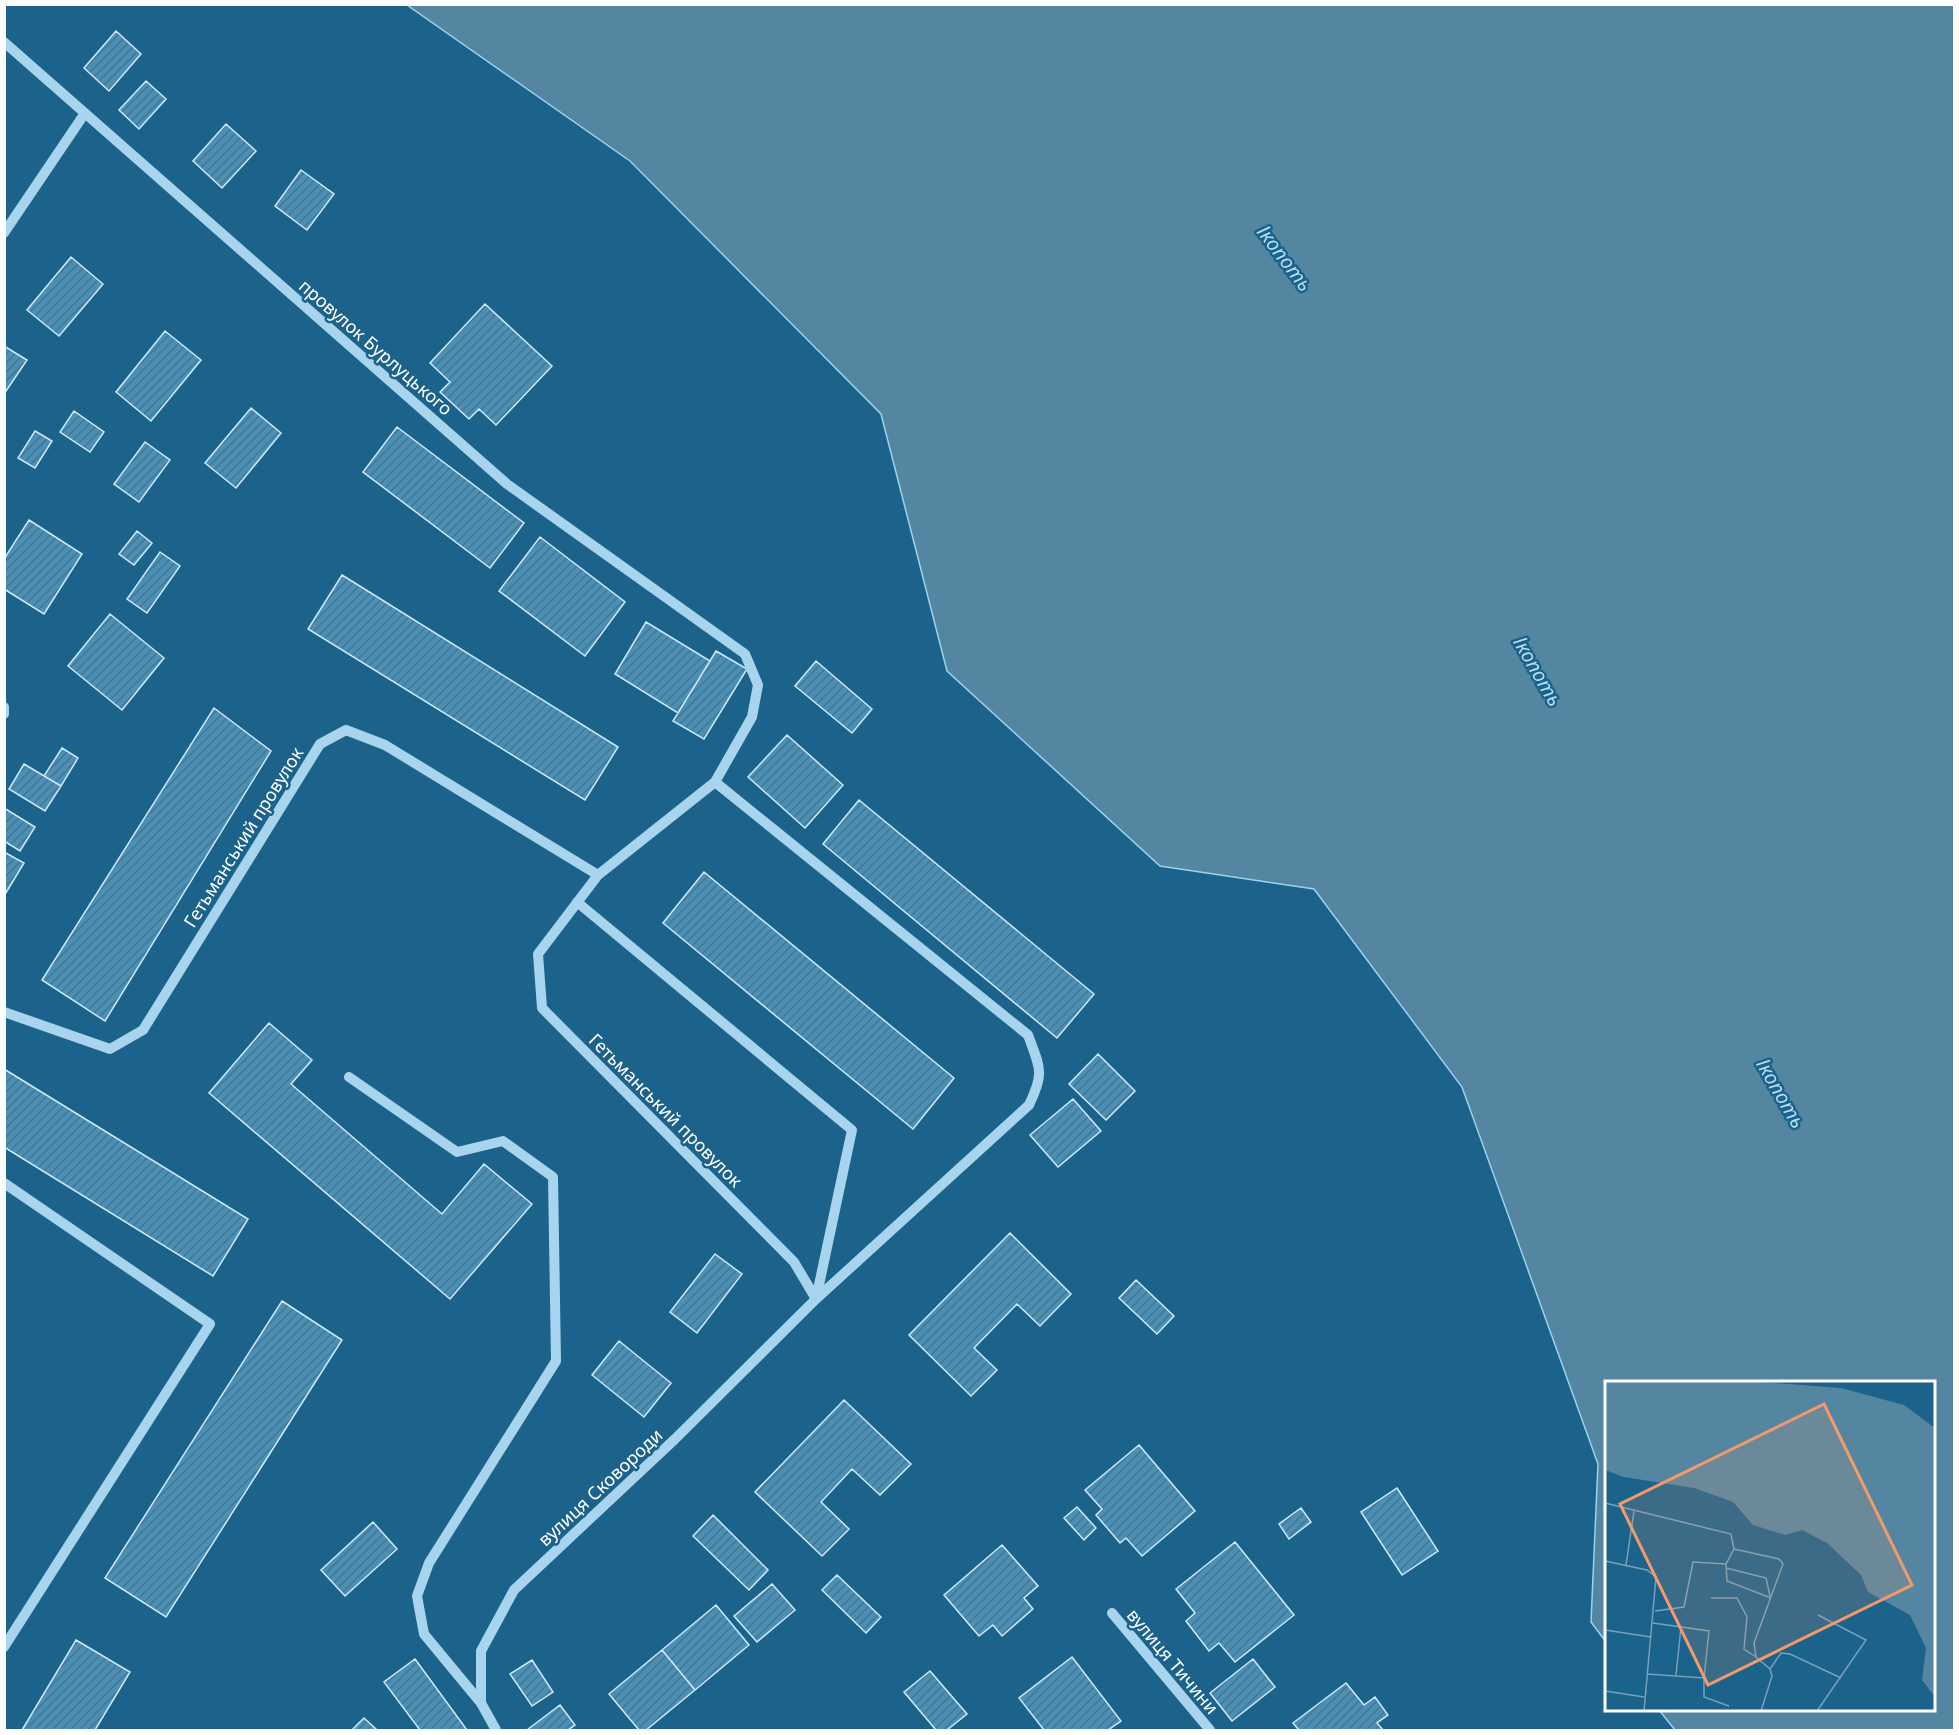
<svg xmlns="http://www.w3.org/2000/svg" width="1959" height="1735" viewBox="0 0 1959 1735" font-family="'Noto Sans',sans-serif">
<defs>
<pattern id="building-hatch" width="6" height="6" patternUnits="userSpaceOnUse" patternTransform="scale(1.5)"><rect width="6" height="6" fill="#498fb6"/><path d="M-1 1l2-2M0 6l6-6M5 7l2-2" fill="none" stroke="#4a748c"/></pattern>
</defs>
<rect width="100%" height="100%" fill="#1c638c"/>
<path fill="#5486a1" stroke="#9bd3ef" stroke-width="1.5" d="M407 5H1954V1730H1675L1659 1710H1934V1382H1606V1642L1591 1622 1598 1464 1462 1087 1314 889 1160 866 947 671 881 414 630 161Z"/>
<path fill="url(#building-hatch)" stroke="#ceeaf9" stroke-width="1.5" d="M116 31 141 54 109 91 84 68Z
M146 81 166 99 139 129 119 110Z
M226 124 256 151 222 188 193 161Z
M301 170 334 194 307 230 275 206Z
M71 257 103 284 59 336 27 310Z
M485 304 552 366 496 425 479 409 469 419 440 392 450 382 430 363Z
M165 331 201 360 151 421 116 392Z
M4 346 27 360 4 394Z
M251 408 281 433 236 488 205 463Z
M74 411 104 432 90 452 60 432Z
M397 427 524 523 490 568 363 472Z
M35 431 52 441 35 468 18 458Z
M145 442 170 460 139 502 114 484Z
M29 520 82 554 44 614 4 589V559Z
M137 531 152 543 134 565 119 554Z
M540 537 625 602 585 656 499 591Z
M160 552 180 566 147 613 127 599Z
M342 575 618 747 585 800 308 629Z
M110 614 164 658 122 710 68 666Z
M646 622 710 661 678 713 615 674Z
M716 651 747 669 704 739 673 721Z
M816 661 872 709 852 733 795 686Z
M214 708 271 751 105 1021 42 980Z
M787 735 843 785 805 828 748 777Z
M62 748 78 758 61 786 44 776Z
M24 764 61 786 45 811 9 789Z
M859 800 1094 994 1057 1038 823 844Z
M4 808 35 827 20 851 4 841Z
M4 852 24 863 4 896Z
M704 872 954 1078 913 1129 663 923Z
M269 1023 312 1060 291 1084 442 1214 484 1164 532 1204 450 1299 209 1093Z
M1098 1054 1135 1091 1106 1120 1069 1084Z
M4 1069 248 1219 213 1276 4 1147Z
M1073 1099 1101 1131 1058 1167 1030 1135Z
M1010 1233 1071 1294 1040 1326 1017 1304 974 1348 997 1370 971 1396 909 1335Z
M715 1254 742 1274 697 1333 670 1312Z
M1136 1280 1174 1316 1157 1334 1119 1298Z
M282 1301 342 1340 166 1617 105 1578Z
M619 1341 671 1383 644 1417 592 1375Z
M844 1400 911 1464 880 1495 852 1469 821 1502 849 1529 822 1556 755 1492Z
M1139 1445 1195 1511 1142 1556 1126 1538 1120 1543 1096 1515 1102 1509 1085 1490Z
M1397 1488 1438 1551 1402 1575 1361 1512Z
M1077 1507 1096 1528 1084 1540 1064 1518Z
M1301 1508 1311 1522 1289 1539 1279 1524Z
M713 1515 768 1570 749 1590 693 1536Z
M373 1522 397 1549 345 1596 321 1570Z
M1235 1542 1294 1615 1235 1662 1219 1643 1209 1651 1186 1621 1195 1613 1176 1589Z
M1002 1545 1038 1586 1024 1598 1033 1609 1002 1636 993 1625 979 1636 944 1595Z
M837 1575 881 1617 866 1633 822 1590Z
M772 1584 795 1610 757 1642 734 1616Z
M716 1605 749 1645 695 1690 662 1650Z
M76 1640 130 1672 95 1730H22Z
M662 1650 695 1690 646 1730H639L609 1694Z
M1072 1657 1121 1721 1108 1730H1044L1019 1698Z
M415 1659 467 1730H420L384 1682Z
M1253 1659 1275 1687 1232 1721 1210 1693Z
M532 1660 553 1692 532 1706 510 1674Z
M930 1671 967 1714 947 1730H936L904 1692Z
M1346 1683 1364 1705 1375 1697 1388 1715 1377 1723 1383 1730H1299L1293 1723Z
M560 1705 575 1725 568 1730H527Z
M364 1718 377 1730H352Z"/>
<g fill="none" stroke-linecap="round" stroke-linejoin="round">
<path stroke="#a8d5ed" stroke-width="10" d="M4 42 507 484 745 654 758 685 752 717 715 782 598 875 538 954 542 1008 794 1262 816 1299
M4 233 85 113
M4 707V714
M577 902 852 1130 816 1299
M4 1012 110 1049 143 1030 320 744 346 730 385 745 598 875
M349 1077 457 1152 503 1141 553 1177 556 1361 429 1563 417 1596 424 1634 481 1703
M4 1183 210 1324 4 1647
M1112 1613 1210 1730
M496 1730 481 1703V1651L514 1590 675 1439 816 1299 1029 1105C1045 1072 1040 1068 1028 1035L715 782"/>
</g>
<g text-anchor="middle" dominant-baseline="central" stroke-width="5" stroke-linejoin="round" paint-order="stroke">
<g font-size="18" fill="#fff" stroke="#1c638c">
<text transform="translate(376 347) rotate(41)">провулок Бурлуцького</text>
<text transform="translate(243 837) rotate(-58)">Гетьманський провулок</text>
<text transform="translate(666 1110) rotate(45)">Гетьманський провулок</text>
<text transform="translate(600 1487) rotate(-43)">вулиця Сковороди</text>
<text transform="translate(1173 1661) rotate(50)">вулиця Тичини</text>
</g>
<g font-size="20" font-style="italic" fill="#b4def4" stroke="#1c638c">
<text transform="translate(1285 258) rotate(53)">Ікопоть</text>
<text transform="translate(1538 671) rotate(60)">Ікопоть</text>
<text transform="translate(1781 1093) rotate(60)">Ікопоть</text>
</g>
</g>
<g transform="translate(1605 1381)">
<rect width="330" height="330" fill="#1c638c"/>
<path d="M0 0H141L236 7 299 24 330 47V316L317 299 321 267 305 234 263 211 256 194 222 162 197 149 180 154 148 144 128 121 89 107 19 96 0 89Z" fill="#5486a1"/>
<path fill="none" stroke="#77a1ba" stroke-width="1.5" d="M0 122 126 153 129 168 121 183 122 200 166 217M129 168 174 178 178 183 149 262 151 276 165 288 167 295 156 330M0 180 42 189 51 196 39 330M21 184 29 130M121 187 161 197 165 215M106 217H132L142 236 139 268 151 276M50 230 79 226 88 181 121 183M0 249 46 256M165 288 176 272 185 273 236 297M42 293 99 297 104 250 48 242M71 294 76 246M99 297V316L124 325M0 310 39 316M212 330 261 259 213 234"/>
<path fill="#f19b6d" fill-opacity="0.15" stroke="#f19b6d" stroke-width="3" d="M219 23 307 204 103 304 15 123Z"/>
<rect width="330" height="330" fill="none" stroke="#fff" stroke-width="3"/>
</g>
<rect width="1959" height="1735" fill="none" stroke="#ffffff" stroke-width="12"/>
</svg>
